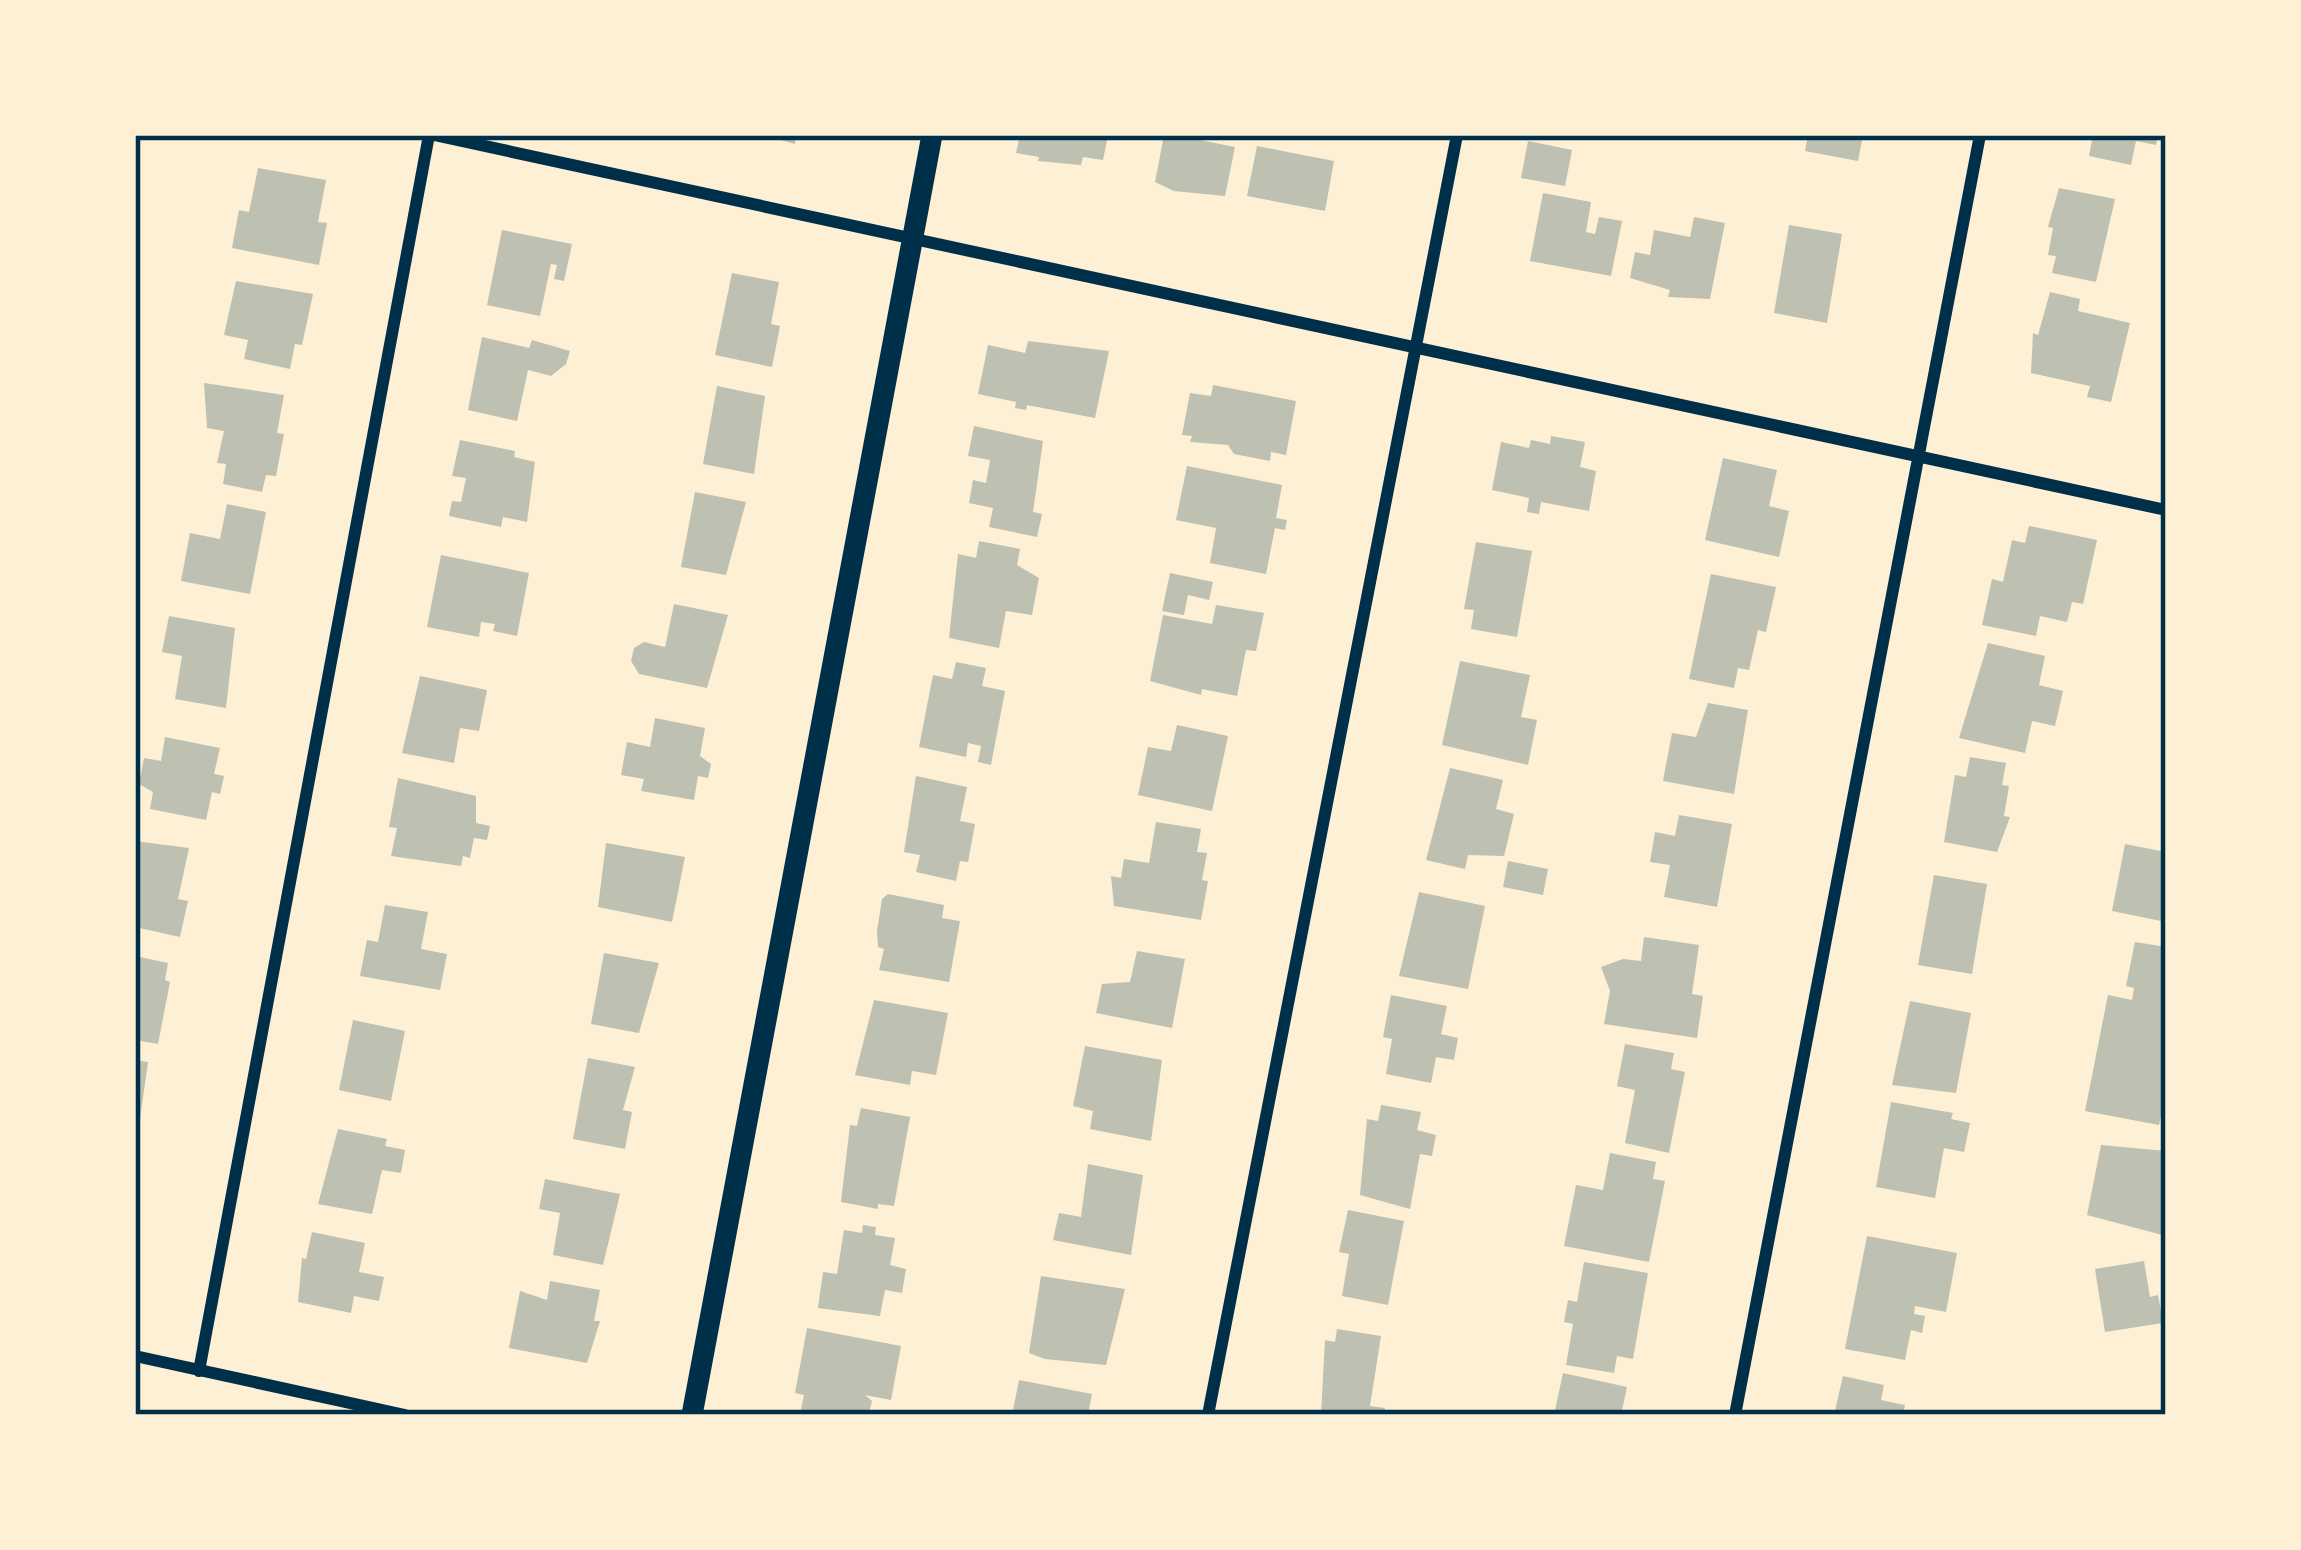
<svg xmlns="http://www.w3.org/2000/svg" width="2301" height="1550" viewBox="0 0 2301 1550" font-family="Figtree,sans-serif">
<rect width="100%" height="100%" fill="#fdf0d5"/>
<path fill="#bec0b2" d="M763 135H796L795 144Z
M1020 135H1108L1103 160 1083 157 1081 165 1038 161 1039 157 1016 153Z
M1164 135H1201L1200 140 1235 147 1225 196 1174 191 1155 182Z
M1808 135H1863L1858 161 1805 151Z
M2093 135H2158L2156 145 2136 141 2131 165 2089 156Z
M1528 141 1572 150 1565 186 1521 178Z
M1257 146 1334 161 1325 211 1247 196Z
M258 168 326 180 318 222 327 223 319 265 232 248 239 210 249 212Z
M2059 188 2115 199 2096 282 2052 273 2056 256 2048 255 2053 228 2048 227Z
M1543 193 1591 202 1586 232 1595 234 1599 217 1622 221 1611 276 1530 261Z
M1694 217 1725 223 1710 299 1668 297 1670 290 1630 278 1635 252 1650 255 1654 230 1690 237Z
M1789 225 1842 234 1827 323 1774 313Z
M502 230 572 244 564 281 554 279 557 265 551 264 540 316 487 305Z
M732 273 779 282 771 324 780 326 772 367 715 355Z
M236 281 313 294 302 345 295 344 290 369 244 359 248 340 224 335Z
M2050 292 2080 299 2078 311 2130 323 2111 402 2087 397 2090 386 2031 373 2033 333 2038 335Z
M482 337 529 348 532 340 570 351 566 364 551 376 528 370 517 421 468 410Z
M1028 341 1109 351 1095 418 1027 405 1026 410 1015 408 1016 402 978 394 988 345 1025 353Z
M204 383 284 395 277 433 284 434 276 476 266 475 262 492 223 484 226 464 217 463 224 431 207 428Z
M1213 385 1296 401 1286 455 1271 452 1270 461 1234 454 1228 445 1190 442 1192 436 1182 435 1190 393 1211 396Z
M717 386 765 396 754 474 703 464Z
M974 426 1043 441 1033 512 1042 514 1037 537 989 527 993 508 969 503 973 480 986 483 990 460 968 456Z
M1551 436 1585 442 1580 467 1596 471 1589 511 1541 502 1539 514 1527 512 1529 498 1492 490 1501 442 1529 448 1531 440 1550 444Z
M460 440 515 451 514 457 535 462 527 522 503 517 501 527 449 516 452 501 461 502 466 478 452 476Z
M1723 458 1777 470 1769 506 1789 511 1779 557 1705 540Z
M1187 466 1282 485 1276 518 1287 520 1285 530 1275 528 1266 574 1210 563 1216 528 1176 520Z
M695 492 746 502 726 575 681 567Z
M227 504 266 512 250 594 181 581 190 533 220 539Z
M2029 526 2097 540 2083 604 2072 602 2067 622 2040 616 2036 636 1982 625 1992 579 2003 582 2012 540 2025 543Z
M979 541 1020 549 1017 565 1039 578 1032 615 1006 611 999 648 949 638 958 554 976 558Z
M1476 542 1532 551 1517 637 1471 629 1474 610 1464 609Z
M441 555 529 573 517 636 493 631 495 624 481 622 479 637 427 627Z
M1170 573 1213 582 1209 600 1188 595 1184 615 1162 611Z
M1711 574 1776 587 1766 632 1758 630 1749 670 1738 668 1734 688 1689 679Z
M674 604 728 615 707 688 639 674 631 661 634 648 644 642 665 647Z
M1216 605 1264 613 1256 651 1246 650 1237 696 1202 689 1201 695 1150 681 1163 615 1212 624Z
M169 616 235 628 226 708 175 699 182 656 162 652Z
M1988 643 2045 656 2039 685 2063 691 2055 726 2032 721 2025 753 1959 738Z
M1460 661 1530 675 1521 717 1537 720 1528 765 1442 745Z
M956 662 986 668 982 686 1005 691 991 765 978 762 981 746 968 743 966 757 919 747 933 675 952 679Z
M420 676 487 690 479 731 460 728 454 763 402 753Z
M1708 703 1748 710 1734 794 1663 781 1672 733 1696 737Z
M655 718 705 728 700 756 711 764 708 778 698 776 694 800 641 791 644 779 621 775 627 742 650 747Z
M1177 725 1228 736 1212 811 1138 795 1148 747 1171 751Z
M165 737 220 748 214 774 224 776 220 794 212 792 206 820 150 809 153 792 139 784 144 758 161 761Z
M1970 757 2006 763 2002 785 2009 786 2004 816 2010 817 1997 852 1944 842 1955 775 1966 777Z
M1450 768 1503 780 1496 809 1514 814 1504 856 1468 855 1465 869 1426 860Z
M916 776 967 787 960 821 975 824 968 862 960 861 956 881 916 872 920 855 904 852Z
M398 778 476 796V823L490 826 487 840 474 838 470 858 463 856 461 866 391 856 397 828 389 827Z
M1679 815 1732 824 1717 907 1664 897 1670 865 1650 862 1655 832 1675 836Z
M1156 822 1201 829 1197 852 1207 853 1202 880 1208 881 1201 920 1114 906 1111 876 1121 878 1124 859 1149 863Z
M135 841 189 848 178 899 188 901 180 937 135 927Z
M606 843 685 857 672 922 598 907Z
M2125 844 2166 852V922L2112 911Z
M1508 861 1548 869 1543 895 1503 887Z
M1934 875 1987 884 1972 974 1918 965Z
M1419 892 1485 906 1468 989 1399 976Z
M888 894 944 905 942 918 960 921 949 982 879 970 884 949 878 947 877 931 882 899Z
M385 905 428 912 421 949 447 954 440 990 360 976 367 940 378 942Z
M1644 937 1699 945 1692 994 1703 996 1697 1038 1604 1024 1610 991 1601 967 1623 959 1641 961Z
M2135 942 2166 947 2161 1068 2166 1069V1093L2159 1125 2085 1111 2108 995 2132 1000 2134 988 2126 986Z
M1137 951 1185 959 1172 1028 1096 1013 1102 984 1130 982Z
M604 953 659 963 639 1033 591 1024Z
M135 956 168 963 165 980 170 982 158 1044 135 1040Z
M1391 995 1447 1006 1441 1034 1458 1038 1454 1060 1436 1057 1431 1083 1386 1074 1392 1039 1383 1037Z
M874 1000 948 1013 936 1075 912 1071 910 1085 855 1075Z
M1910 1001 1971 1013 1956 1093 1892 1085Z
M353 1020 405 1031 391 1101 339 1090Z
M1625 1044 1674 1053 1671 1069 1685 1072 1669 1153 1625 1143 1635 1090 1617 1086Z
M1085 1046 1162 1060 1151 1141 1090 1129 1093 1111 1073 1106Z
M588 1058 635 1067 623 1110 632 1112 625 1149 573 1139Z
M135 1060 148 1062 137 1140H135Z
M1891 1102 1953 1113 1951 1119 1970 1123 1964 1152 1944 1148 1935 1198 1876 1187Z
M1381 1105 1421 1112 1417 1130 1436 1135 1432 1156 1420 1154 1410 1209 1360 1195 1367 1119 1378 1121Z
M861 1108 910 1117 894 1206 878 1204V1209L841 1202 850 1125 857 1126Z
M338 1129 387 1139 385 1146 405 1150 401 1173 382 1170 372 1214 318 1204Z
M2101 1145 2166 1151V1236L2087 1215Z
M1610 1153 1656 1162 1653 1179 1665 1181 1649 1262 1564 1246 1576 1185 1603 1190Z
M1088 1164 1143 1175 1131 1255 1053 1240 1059 1213 1081 1217Z
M545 1179 620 1194 603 1265 553 1255 560 1213 539 1209Z
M1348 1210 1404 1221 1388 1305 1342 1296 1349 1254 1339 1252Z
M863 1225 876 1227 875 1235 895 1238 890 1265 906 1269 902 1293 885 1290 880 1316 818 1308 823 1272 837 1274 844 1230 862 1233Z
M312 1232 365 1243 359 1272 384 1277 379 1301 354 1296 351 1313 298 1302 302 1258 306 1259Z
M1867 1236 1957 1253 1946 1312 1915 1306 1914 1314 1925 1316 1922 1333 1911 1330 1905 1360 1845 1349Z
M2144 1261 2150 1297 2158 1295 2163 1323 2105 1332 2095 1269Z
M1584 1262 1648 1273 1633 1359 1617 1356 1614 1373 1566 1365 1573 1324 1564 1322 1568 1300 1577 1302Z
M1041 1276 1125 1289 1106 1365 1045 1359 1029 1353Z
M550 1281 600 1290 594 1321H600L587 1363 509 1348 520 1291 547 1300Z
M807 1328 901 1346 891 1400 865 1395 872 1401 869 1413 860 1415H800L804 1395 795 1393Z
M1337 1329 1381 1336 1370 1406 1385 1408 1384 1415H1321L1325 1340 1335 1342Z
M1563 1373 1627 1387 1621 1415H1554Z
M1843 1376 1884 1385 1881 1400 1905 1405 1903 1415H1834Z
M1019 1380 1092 1394 1088 1415H1012Z"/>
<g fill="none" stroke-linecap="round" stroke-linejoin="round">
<path stroke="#003049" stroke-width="12" d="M434 135 2166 510
M135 1356 405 1415
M199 1371 429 135
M1208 1415 1457 135
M1735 1415 1980 135"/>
<path stroke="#003049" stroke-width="21" d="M692 1415 932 135"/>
</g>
<rect width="2301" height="1550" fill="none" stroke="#fdf0d5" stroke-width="276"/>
<rect x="138" y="138" width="2025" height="1274" fill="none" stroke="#003049" stroke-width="4.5"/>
</svg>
